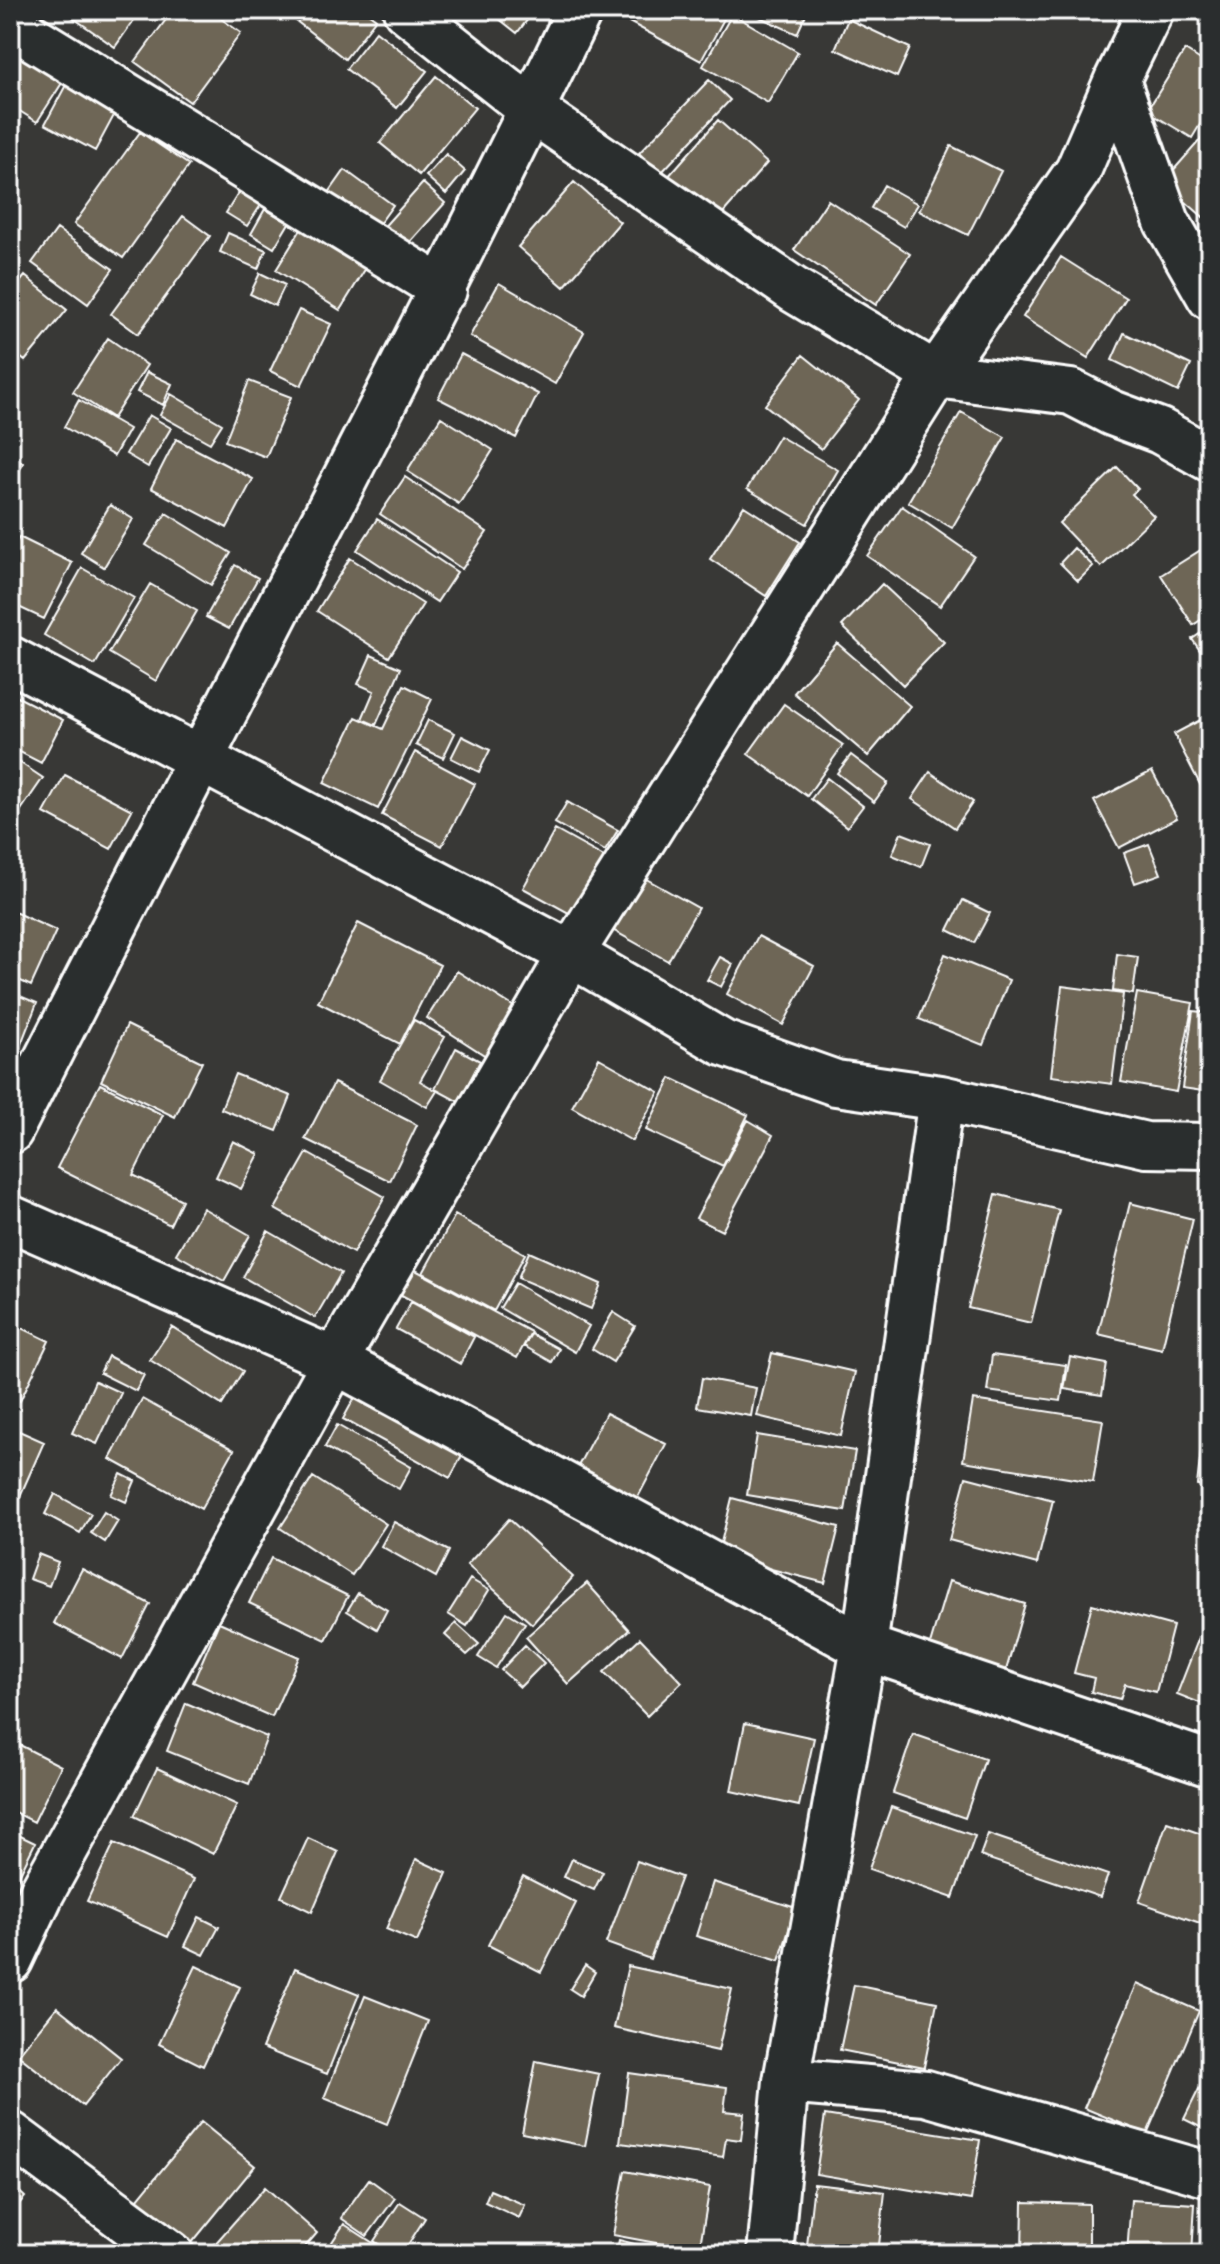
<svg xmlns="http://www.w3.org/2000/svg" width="1220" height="2264" viewBox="0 0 1220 2264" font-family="Sriracha,sans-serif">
<rect width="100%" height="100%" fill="#383836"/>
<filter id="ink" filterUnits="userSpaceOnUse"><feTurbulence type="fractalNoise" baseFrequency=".0125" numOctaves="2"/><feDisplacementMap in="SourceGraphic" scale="16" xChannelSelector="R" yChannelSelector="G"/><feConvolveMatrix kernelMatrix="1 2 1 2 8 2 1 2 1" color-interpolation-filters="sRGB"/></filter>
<g filter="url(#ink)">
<path fill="#6e6656" stroke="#fff" stroke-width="2" d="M62 10H141L115 47Z
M173 10H209L241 33 190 102 135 62Z
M282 10H364L376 19 345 59Z
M488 10H535L517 33Z
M636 10H708L724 19 701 61 629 22Z
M744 10H808L797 34Z
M732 14 798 52 768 103 703 66Z
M848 19 910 48 897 77 835 49Z
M10 31 71 69 37 122 10 105Z
M376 31 427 71 397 108 346 69Z
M1185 50 1210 66V108L1192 138 1147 111Z
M436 76 475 108 419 175 380 143Z
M709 80 730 100 660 174 639 153Z
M68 81 118 108 95 151 45 124Z
M718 120 767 163 716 221 667 178Z
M1208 131 1210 133V223L1163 182Z
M140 132 189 165 123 258 74 224Z
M951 146 1001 171 968 235 919 211Z
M446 154 465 171 446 194 426 176Z
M345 170 393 205 374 231 326 197Z
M574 182 620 222 564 287 518 247Z
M423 183 445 203 403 250 381 230Z
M884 185 918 204 904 227 871 208Z
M241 189 263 202 247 226 226 213Z
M828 200 910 254 876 305 794 250Z
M265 209 289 223 274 248 251 234Z
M183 216 210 236 138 334 111 314Z
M308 218 372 258 340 310 276 270Z
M57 229 113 269 88 304 32 263Z
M228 233 266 250 258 269 220 252Z
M1061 257 1126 298 1088 358 1023 317Z
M260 273 285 285 275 306 250 294Z
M25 276 67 310 25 361 10 349V294Z
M499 283 584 332 555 384 470 336Z
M299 310 331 324 301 386 270 371Z
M1124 333 1191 365 1178 392 1112 360Z
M108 338 147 365 113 418 73 392Z
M461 354 538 394 516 438 438 398Z
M803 355 859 400 821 449 765 405Z
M147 372 172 384 163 405 137 392Z
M249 381 291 397 266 457 225 441Z
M171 394 222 424 210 443 160 415Z
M79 400 129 429 114 456 64 427Z
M961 412 1005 437 952 528 908 502Z
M149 415 171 428 148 467 126 454Z
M441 417 493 450 459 504 407 471Z
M779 436 838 470 807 524 747 489Z
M176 439 253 479 227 528 151 488Z
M10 456 23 463 10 490Z
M1117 467 1138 489 1132 494 1154 516 1101 567 1059 523Z
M405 477 487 532 462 569 380 514Z
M110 505 133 519 104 567 81 553Z
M744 506 800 542 766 596 710 559Z
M902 506 974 556 940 606 867 556Z
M166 513 231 553 211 585 146 545Z
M377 519 457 572 437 602 357 550Z
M19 537 72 563 44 619 10 603V555Z
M1074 548 1093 566 1078 581 1060 563Z
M1204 548 1210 558V614L1193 625 1161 575Z
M350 558 423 604 389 657 317 611Z
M235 565 258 578 229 629 206 617Z
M82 568 134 598 95 665 44 635Z
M150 584 197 611 156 681 109 653Z
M882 584 944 642 903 685 842 626Z
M1210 627V665L1192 639Z
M837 643 910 706 868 756 794 693Z
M371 655 401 668 376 725 362 719 374 691 358 684Z
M404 685 432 699 378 809 324 783 356 717 383 729Z
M10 693 63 720 41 763 10 747Z
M784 704 843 745 807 796 748 754Z
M1210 715V791L1205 794 1174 734Z
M428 720 455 733 443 758 416 745Z
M462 736 490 750 479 772 451 758Z
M415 752 475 784 442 846 382 815Z
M851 755 888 783 874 802 837 773Z
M16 760 43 778 10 826V769Z
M1152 771 1177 818 1119 848 1094 801Z
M930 772 973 802 955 828 912 799Z
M65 775 132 810 111 849 44 813Z
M827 778 863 806 847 827 811 799Z
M567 802 618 830 605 851 555 823Z
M555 830 609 860 576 917 523 888Z
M901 833 930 844 921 867 892 855Z
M1149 844 1161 874 1135 883 1124 853Z
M641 876 698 908 668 961 611 929Z
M963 900 990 913 974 943 948 930Z
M10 910 56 931 31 986 10 976Z
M358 923 440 965 400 1044 318 1002Z
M758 936 814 966 783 1025 727 994Z
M945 954 1009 980 983 1045 919 1019Z
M1117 954 1138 957 1133 994 1113 991Z
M720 957 733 964 721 987 707 980Z
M457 971 519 1010 489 1058 427 1018Z
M1062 986 1123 994 1112 1084 1051 1076Z
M10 992 37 1003 14 1062 10 1061Z
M1137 993 1193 1003 1176 1092 1121 1082Z
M1193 1011 1210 1013V1092L1182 1088Z
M414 1020 445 1037 420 1081 437 1091 427 1107 380 1080Z
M127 1025 202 1062 175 1117 101 1081Z
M456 1048 480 1061 459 1102 435 1089Z
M599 1058 659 1092 632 1141 572 1107Z
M235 1074 291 1096 277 1131 221 1109Z
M671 1078 748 1115 723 1166 646 1130Z
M334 1083 417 1125 390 1181 305 1139Z
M100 1084 163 1115 133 1175 182 1200 170 1225 57 1168Z
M748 1120 773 1135 722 1231 696 1218Z
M233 1141 259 1154 241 1189 216 1177Z
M307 1153 385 1197 353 1253 275 1209Z
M996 1194 1059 1210 1031 1323 968 1308Z
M1130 1203 1193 1219 1162 1349 1098 1334Z
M203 1208 250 1235 224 1281 176 1254Z
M455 1215 525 1254 494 1311 423 1273Z
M268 1231 341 1273 315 1318 243 1277Z
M529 1252 601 1284 591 1309 518 1278Z
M408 1266 531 1332 517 1358 394 1291Z
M515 1283 589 1326 575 1352 500 1308Z
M411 1302 474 1337 460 1364 396 1329Z
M613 1312 635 1326 613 1362 592 1349Z
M10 1322 49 1341 20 1401 10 1396Z
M172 1327 243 1371 222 1405 150 1360Z
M531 1334 559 1349 552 1362 524 1346Z
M772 1353 855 1372 841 1436 757 1416Z
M992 1355 1066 1365 1061 1401 987 1391Z
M108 1356 144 1375 136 1391 100 1373Z
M1070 1357 1107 1364 1102 1395 1064 1389Z
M702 1378 756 1388 751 1416 697 1407Z
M95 1381 121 1393 97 1444 72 1433Z
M1208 1391H1210V1487L1197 1485Z
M355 1397 462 1456 450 1478 343 1419Z
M142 1399 234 1450 201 1509 110 1459Z
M973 1400 1103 1420 1093 1482 963 1461Z
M606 1413 666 1444 637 1499 577 1468Z
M337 1425 411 1467 399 1489 325 1447Z
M10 1427 44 1442 17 1503 10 1500Z
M757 1435 855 1451 845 1511 747 1495Z
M121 1474 135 1481 126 1502 111 1495Z
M313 1477 386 1524 352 1575 280 1528Z
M966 1477 1053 1500 1037 1564 949 1540Z
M55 1494 91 1514 80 1533 45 1514Z
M732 1498 839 1527 825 1583 718 1555Z
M104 1512 118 1521 105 1542 91 1533Z
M509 1519 573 1577 532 1624 467 1565Z
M394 1522 449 1551 436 1577 381 1546Z
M38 1554 58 1562 49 1586 29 1579Z
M271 1558 348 1596 326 1640 249 1603Z
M82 1569 150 1604 122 1659 54 1623Z
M470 1579 489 1590 467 1626 448 1614Z
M949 1581 1025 1604 1005 1674 928 1651Z
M587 1583 629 1630 568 1684 526 1637Z
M358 1593 387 1610 377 1629 347 1611Z
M1092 1604 1173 1626 1156 1692 1125 1684 1120 1699 1091 1692 1094 1678 1074 1673Z
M1210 1609V1707L1177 1694Z
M507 1612 525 1623 496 1668 478 1657Z
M219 1622 299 1657 272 1717 193 1682Z
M456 1623 479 1644 467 1655 445 1635Z
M640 1638 682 1682 647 1716 604 1672Z
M525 1645 544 1663 520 1687 501 1670Z
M186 1703 267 1737 249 1784 167 1751Z
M745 1723 814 1738 799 1806 731 1791Z
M913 1734 985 1759 965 1818 893 1793Z
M10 1740 61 1766 34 1822 10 1810Z
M157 1768 237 1805 213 1854 134 1816Z
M891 1807 975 1836 953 1898 869 1869Z
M1167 1822 1210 1837V1894L1200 1923 1139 1902Z
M10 1831 35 1843 10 1894Z
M988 1834 1108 1875 1100 1897 980 1856Z
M308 1838 338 1852 312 1912 281 1897Z
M114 1843 194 1879 168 1937 87 1901Z
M416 1859 447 1873 417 1942 386 1929Z
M572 1859 603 1872 594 1890 564 1877Z
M637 1861 681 1877 650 1959 606 1943Z
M523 1876 576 1903 541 1972 488 1945Z
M713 1882 796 1908 779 1961 696 1936Z
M199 1917 219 1927 204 1955 185 1946Z
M585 1965 595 1972 581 1996 570 1989Z
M196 1966 240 1987 203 2066 159 2044Z
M628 1966 732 1989 718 2051 614 2028Z
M295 1968 359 1994 327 2074 262 2048Z
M1137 1984 1199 2011 1147 2134 1084 2108Z
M854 1985 937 2002 924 2067 840 2050Z
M365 1996 428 2021 387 2124 324 2098Z
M57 2007 121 2058 83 2106 18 2055Z
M536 2061 599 2074 585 2146 522 2133Z
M1210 2067V2132L1184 2119Z
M629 2073 727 2087 724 2111 744 2113 741 2140 726 2138 723 2157 620 2143Z
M825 2115 980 2140 971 2200 816 2174Z
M201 2122 255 2166 191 2244 137 2200Z
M625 2171 710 2187 699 2251 613 2235Z
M369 2179 395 2198 367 2236 341 2218Z
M10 2183 25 2197 10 2214Z
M814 2184 885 2192 878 2254H806Z
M265 2187 317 2233 299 2254H206Z
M490 2190 525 2205 519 2218 485 2202Z
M1131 2200 1195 2204 1192 2254H1127Z
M400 2202 425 2218 402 2254H393L374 2241Z
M1023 2202 1089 2204V2254H1022Z
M344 2224 390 2254H324Z
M619 2240 673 2254H616Z"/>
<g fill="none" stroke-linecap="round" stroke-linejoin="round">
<g stroke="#fff" stroke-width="50">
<path id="minor" d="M406 10 532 110 794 290 936 375 1071 392 1112 413 1160 431 1210 459
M1151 10 1117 80 1167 222 1210 297
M10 24 444 290
M10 659 571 954 723 1043 836 1083 941 1098 1146 1145 1210 1146
M10 1131C199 757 397 387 580 10
M10 1218 335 1361 864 1647 1210 1764
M10 1960 42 1892 335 1361 571 954 936 375 1078 171 1117 80
M786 2081 926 2093 1210 2175
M10 2134 171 2254
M770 2254 786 2081 864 1647 941 1098"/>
</g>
<use href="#minor" stroke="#2a2d2e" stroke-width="44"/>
</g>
</g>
<rect width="1220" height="2264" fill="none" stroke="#2a2d2e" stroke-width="40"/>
<rect x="20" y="20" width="1180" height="2224" fill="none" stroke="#fff" stroke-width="3" filter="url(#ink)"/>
</svg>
